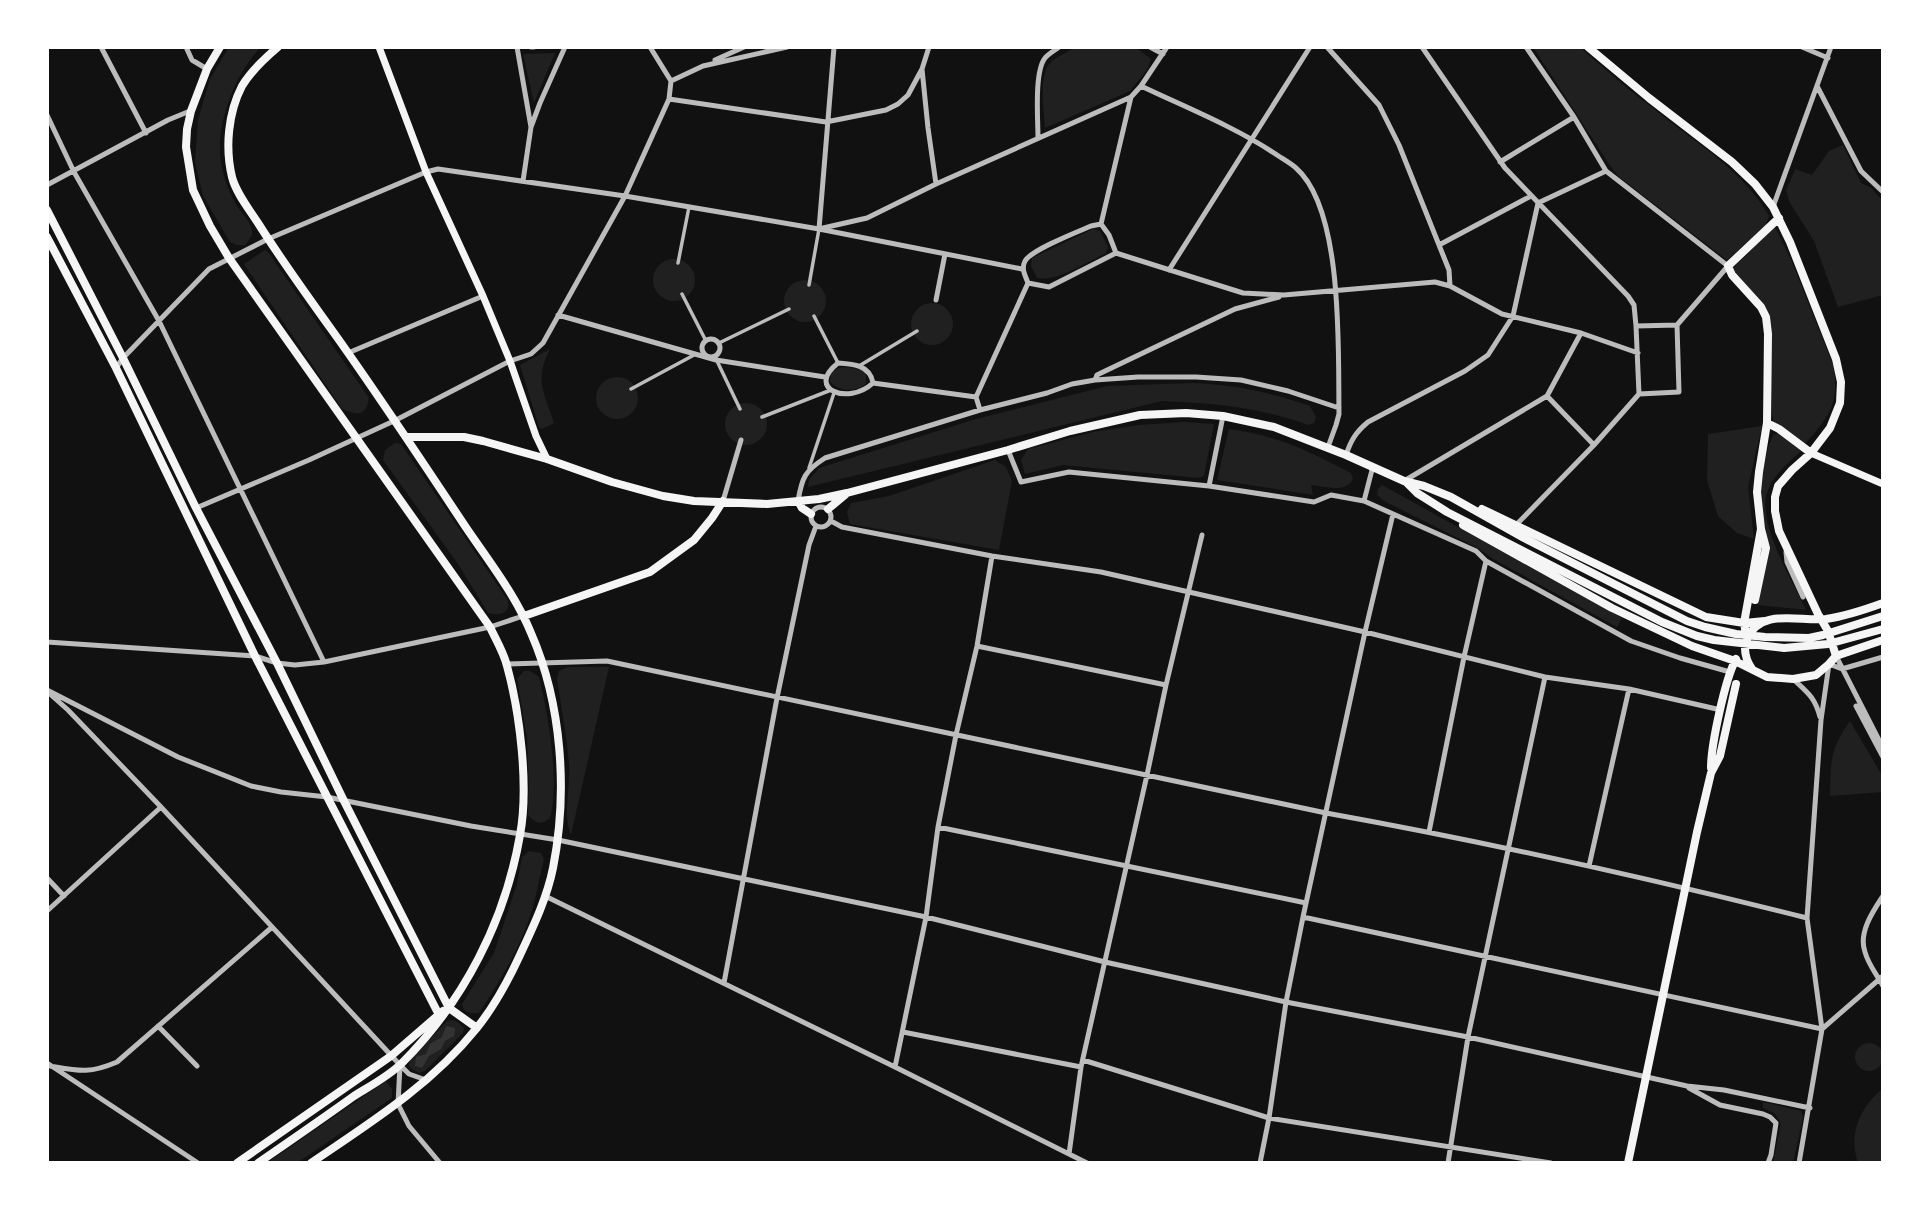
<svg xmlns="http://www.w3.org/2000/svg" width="1930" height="1210" viewBox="0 0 1930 1210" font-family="Ubuntu,sans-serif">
<rect width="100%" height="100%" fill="#111"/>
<path fill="#202020" d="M229 47H261C234 74 213 130 222 167 224 179 230 193 235 203 240 212 251 221 252 231 253 237 248 241 245 245H237L230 242 203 196 195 162 198 120 210 79Z
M1076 47H1135L1151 59 1147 70 1130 91 1045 128C1044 111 1038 74 1051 62 1058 56 1068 52 1076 47Z
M1533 47H1580C1612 77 1646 103 1681 130 1714 155 1748 179 1769 216L1765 227 1727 260 1618 176 1609 164Z
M555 53 534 103 523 54Z
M1843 145 1861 183 1871 188 1883 201V295L1838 307 1814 241 1790 203 1786 191 1795 169 1812 175 1829 151Z
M1775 227 1792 262 1833 365C1840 403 1829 417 1805 444L1774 424 1772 415 1770 352 1766 308 1735 272 1734 267Z
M1093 229 1100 231 1108 247 1106 253C1089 261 1055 283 1037 278L1031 266 1032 258Z
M265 250 268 252 369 398C366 417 358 415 342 409L244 264Z
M653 280a21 21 0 1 1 42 0a21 21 0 1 1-42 0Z
M784 301a21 21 0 1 1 42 0a21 21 0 1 1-42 0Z
M911 324a21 21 0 1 1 42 0a21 21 0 1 1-42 0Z
M550 349C534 381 544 392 554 423L542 429 539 427 520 365Z
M847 367 861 370 866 373V384C855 392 840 392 830 382L831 373 838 368Z
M596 398a21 21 0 1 1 42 0a21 21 0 1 1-42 0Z
M1193 383C1235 385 1270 392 1310 406L1316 417 1314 423 1308 425C1259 407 1213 403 1162 401L808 487 809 480 819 468 976 419 1107 386Z
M725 424a21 21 0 1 1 42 0a21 21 0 1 1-42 0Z
M1184 422 1214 424 1204 476 1198 478 1063 465 1025 474 1021 460 1028 449 1093 432 1138 425Z
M1762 426 1748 487 1754 539 1737 533 1718 516 1707 480 1708 434Z
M1229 429C1276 435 1309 451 1351 473L1353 479C1345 494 1325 486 1311 485L1313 495 1217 480Z
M1779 433 1801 451C1788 463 1772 476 1767 493 1757 523 1793 582 1806 610L1758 605 1767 545 1760 499V486L1768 448 1773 435Z
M395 443 401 444 507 599C513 612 499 617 488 613L458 564 383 460 385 450Z
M995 460 1006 467 1012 481 999 550 850 524 847 512 851 503 889 496Z
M1382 485 1622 618 1617 627 1495 560 1478 548 1384 501 1377 495 1378 489Z
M568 667H609L571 835C562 814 571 788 569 765 567 736 561 708 557 678L559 671Z
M524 671H530L539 677C548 712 560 784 550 818 541 826 535 823 528 815L529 788 527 738 517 679Z
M1850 721 1883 777V792L1830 796C1831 761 1829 751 1850 721Z
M529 851 541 853 544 859C540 875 537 891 533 907 522 945 501 980 479 1013 470 1014 464 1013 462 1004L494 953 517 884 522 857Z
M452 1020C458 1021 460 1024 464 1028L463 1033 425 1071 419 1073 410 1068 409 1064 411 1059 447 1021Z
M1855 1057a14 14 0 1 1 28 0a14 14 0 1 1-28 0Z
M386 1081 392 1089V1098L297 1163H267Z
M1883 1088V1163H1858C1848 1133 1860 1108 1883 1088Z
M1763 1102 1801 1111 1803 1118 1793 1163H1773L1781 1123 1774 1113 1763 1108Z"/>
<path fill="#333" d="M446 1026 455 1028 454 1036 445 1041 441 1049 429 1056 422 1068 415 1066 416 1057 426 1054 430 1044 442 1037Z"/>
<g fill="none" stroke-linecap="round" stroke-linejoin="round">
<path stroke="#bcbcbc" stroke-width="3.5" d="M678 263 689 207
M809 285 819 229
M682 294 706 341
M814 316 838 363
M719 343 789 309
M717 361 740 409
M859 366 917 331
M631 389 694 355
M762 417 831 390
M809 468 834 393"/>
<path stroke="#bcbcbc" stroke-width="5" d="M101 47 146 133
M186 47 192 60 207 69
M517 47 531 127
M531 47H534
M650 47 671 81
M929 47 922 69 928 128 936 184
M1150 47 1163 54
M1327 47 1379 105 1399 145 1449 270 1450 286
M1422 47 1505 168 1628 296 1634 305 1636 326
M1526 47 1574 117 1606 171 1728 266 1677 325 1679 392 1639 394 1636 326 1677 325
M1802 47 1828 58
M715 60 744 47
M703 66 787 47
M671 81 703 66
M1141 86 1167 47
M1817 86 1861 171 1883 192
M669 99 826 122 886 110 898 104 908 95 922 69
M47 115 74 172 159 321 324 662
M1038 138C1038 120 1034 72 1045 58 1048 54 1054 51 1059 47
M1500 162 1574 117
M523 181 531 127 540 103 565 47
M47 185 168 120 190 111
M1773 207 1831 47
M1101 224 1109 235 1116 253 1049 287 1028 283C1025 275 1021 269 1025 261 1031 250 1077 232 1091 226Z
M1101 224 1131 97
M823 228 867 218 936 184 1131 97 1141 86C1185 107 1233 126 1274 153 1281 158 1289 162 1296 168 1344 210 1338 353 1339 414L1336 425 1328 447
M819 229 834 47
M1439 245 1531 196
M1116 253 1243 293 1284 295 1435 282 1450 286 1502 314 1581 333 1638 353
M1169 270 1310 47
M936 300 945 254
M558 315 716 360 825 377
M702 348a9 9 0 1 1 18 0a9 9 0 1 1-18 0Z
M348 353 483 296
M838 363C853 364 870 365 873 383 848 406 805 389 838 363Z
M116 368 123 358 209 269 268 239 426 172 438 169 625 196 819 229 1022 269
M1095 380 1097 375 1101 373 1235 309 1279 297
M873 383 976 397
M1547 396 1594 445
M980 410 976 397 1028 283
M1008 450 1021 482 1069 472 1209 486 1314 502 1331 495 1364 501 1476 551 1486 561 1631 641 1680 658 1730 672
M1346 455C1351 440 1356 432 1368 422L1465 371 1488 355 1513 316 1538 203 1606 171
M1404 481 1547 396 1581 333
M1209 486 1223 416
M723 501 741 440
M798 501C802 477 805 471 825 458L980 410 1047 393 1072 384 1095 380 1138 377H1196L1241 380 1288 391 1339 408
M1364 501 1373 466
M811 517a10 10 0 1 1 20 0a10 10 0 1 1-20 0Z
M196 508 309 460 396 420 510 361 531 354 543 343 625 196 669 99 671 81
M831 521 842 527 992 556 1101 572 1365 632 1545 677 1629 689 1721 710
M1517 524 1594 445 1639 394
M1786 552 1787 562 1803 597
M47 642 255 656 277 663 295 665 324 662 490 627 523 616
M977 646 1166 685
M1836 656 1883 748
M507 664 607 661 1326 813C1487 842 1648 878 1807 918
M1793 679C1807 692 1815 697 1820 717
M47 690 178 757 251 786 281 792 327 797 471 826 558 840 926 917 1105 962 1286 1002 1468 1037 1687 1086 1724 1090 1810 1108
M50 694 68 710 161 807 400 1065 409 1074 426 1080
M1856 706 1883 757
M938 827 1306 903
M1429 832 1464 657 1486 561
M1589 866 1629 689
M47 878 64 896
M545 896 895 1067 1087 1163
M1883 896C1873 911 1858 933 1865 952 1868 964 1877 975 1883 986
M47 911 161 807
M1303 917 1822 1029
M724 983 777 698 809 545 816 526
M158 1026 197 1066
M1822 1029 1883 976
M903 1032 1081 1067
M1083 1060 1269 1118 1551 1163
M47 1063 198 1163
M400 1065 398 1104 409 1126 440 1163
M50 1066C79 1071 89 1074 117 1062L271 928
M895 1067 926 917 938 827 956 735 977 646 992 556
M1689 1088 1720 1105 1763 1114 1770 1117 1776 1123 1771 1155 1768 1163
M1069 1154 1081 1067 1147 775 1166 685 1202 535
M1260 1163 1269 1118 1286 1002 1303 917 1365 632 1393 514
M1448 1163 1468 1037 1545 677
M1799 1163 1822 1029 1807 918 1821 720 1829 664 1842 669 1883 657"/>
<path stroke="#f5f5f5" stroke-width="7" d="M379 47 426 172 483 296 510 361 536 436 547 459
M1811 453 1883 484"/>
<path stroke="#f5f5f5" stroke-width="8" d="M220 47 207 69 191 111 187 129 186 147 193 190 210 226 229 258 490 627C496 640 504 653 507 666 520 713 529 787 520 835 505 921 464 1001 402 1063 389 1076 370 1086 354 1096 322 1119 290 1141 258 1163
M278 47C265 58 251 71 242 86 228 113 225 148 232 177 236 193 249 209 258 223 282 261 308 297 334 333 379 396 422 461 465 526 488 560 515 594 531 633 562 704 568 792 553 868 547 898 533 927 520 955 508 981 494 1007 476 1029 431 1085 370 1123 311 1163
M1588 47 1649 98 1732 162 1755 184 1773 207 1790 242 1836 359 1841 382 1840 403 1830 428 1811 453 1792 470 1778 486 1775 497V511L1779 531 1818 614 1828 631 1836 656
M47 210 123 358 196 508 277 663 344 801 449 1008 477 1028
M47 237 116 368 255 656 438 1013
M1767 423 1779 429 1811 453
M406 437H464L483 441 547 459 612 482 663 496 694 501 767 504 819 499 847 493 1008 450 1070 431 1140 415 1186 413 1223 416 1274 427 1346 455 1404 481 1424 486 1451 497 1524 538 1622 588 1687 621 1705 627 1736 634 1765 637 1809 638 1823 635 1883 616
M1407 483 1417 493 1447 512 1662 622 1697 636 1714 640 1784 648 1828 644 1883 629
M798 501 802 508 811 514
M828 509 845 495
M1482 509 1706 617 1744 623 1765 621
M1463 525 1612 608 1692 646 1735 661 1767 677 1793 679 1816 675 1829 664 1836 656 1883 640
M1755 600 1766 548 1761 529
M524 616 650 572 694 540 712 518 723 501
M1747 640 1744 623 1761 529 1757 492 1759 472 1767 423 1768 334 1766 317 1761 307 1732 275 1728 266 1779 218
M1752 669C1746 660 1743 649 1747 639 1761 607 1800 622 1826 619 1846 616 1864 610 1883 603
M1711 768C1711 745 1725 679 1736 659
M237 1163 391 1056 443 1011
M1628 1163 1697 832 1711 773 1720 756 1736 684"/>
</g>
<rect width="1930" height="1210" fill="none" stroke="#ffffff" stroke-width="98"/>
</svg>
